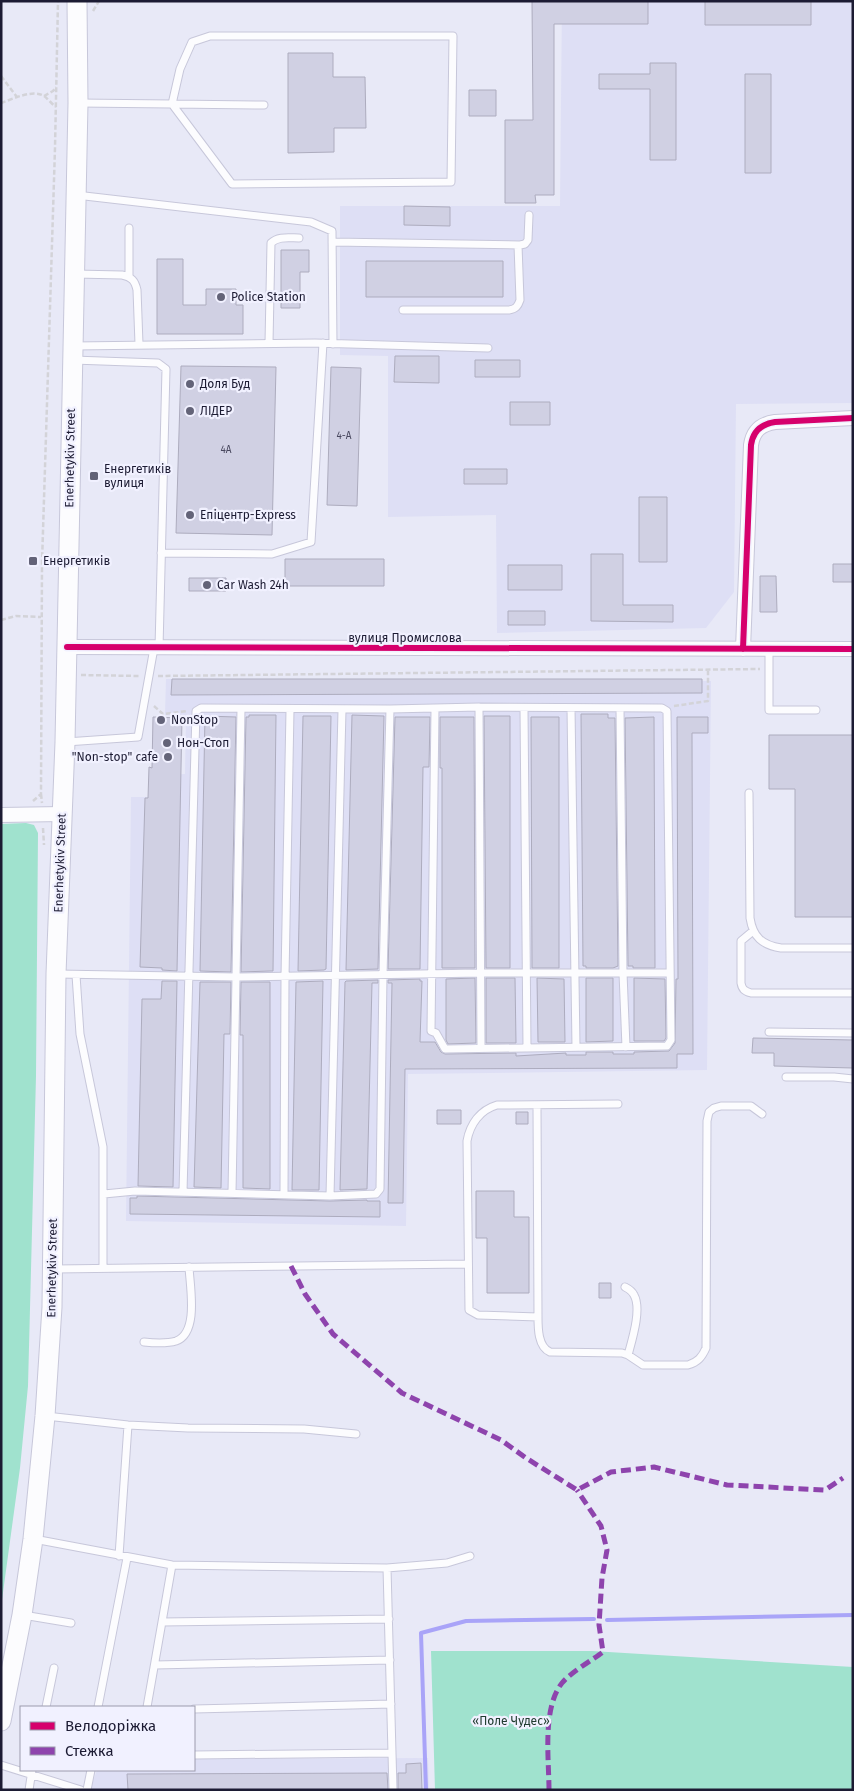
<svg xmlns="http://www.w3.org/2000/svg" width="854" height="1791" viewBox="0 0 854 1791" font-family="'Fira Sans',sans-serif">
<rect width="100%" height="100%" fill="#e8e9f7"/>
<path fill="#dedff5" d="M562 1H853V403L736 404 734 592 706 628 497 633 496 515 388 517V356L340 355V206H560Z
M166 679 711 681 707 1070 408 1074 406 1226 126 1221 131 797H166L167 775 185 774 186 716 165 715Z
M428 1758 429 1790H90L97 1770H194V1759Z"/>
<path fill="#a0e2ce" d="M26 823 34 825 38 833 36 1076 28 1386 20 1468 1 1607V824Z
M431 1651H592L853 1667V1790H435Z"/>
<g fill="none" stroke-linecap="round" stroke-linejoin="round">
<path stroke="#a9a4f8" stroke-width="4" d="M607 1620 853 1615
M426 1790 421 1633 466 1621 594 1619"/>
</g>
<path fill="#d0d0e3" stroke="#adacbe" d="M532 1H648V24H554V195H535L536 203H505V120H533Z
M705 1H811V25H705Z
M288 53H333V77H365L366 128H334V152L288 153Z
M650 63H676V160H650V89H599V74H650Z
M745 74H771V173H745Z
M469 90H496V116H469Z
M404 206 450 207V226L404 225Z
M281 250H309V272H300V308H281Z
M157 259H183V305H206V289H236V305H243V334H157Z
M366 261H503V297H366Z
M395 356H439V383L394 382Z
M475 360H520V377H475Z
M181 366 276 367 272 535 176 533Z
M331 367 361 368 357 506 327 505Z
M510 402H550V425H510Z
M464 469H507V484H464Z
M639 497H667V562H639Z
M591 554H623V605H673V622L591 621Z
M285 559H384V586H285Z
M833 564H853V582H833Z
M508 565H562V590H508Z
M760 576H776L777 612H760Z
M189 578H226V591H189Z
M508 611H545V625H508Z
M172 679H702V693L171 695Z
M581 714H608V718H615L618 966 613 968H586V966H583Z
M249 715H276L273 971H270L241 972 246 717H249Z
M352 715 384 716 378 969 346 970Z
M205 716 236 717 231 972 200 971Z
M303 716H331L326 969 324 970 298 971Z
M484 716H510V968H486Z
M153 717 182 718 177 971 162 970V968L140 967 145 798H148L149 767 152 768Z
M395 717H430L429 767H423L420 969H388Z
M440 717H474L475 968H442V768H440Z
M531 717H559V968H532Z
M654 717 655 968H633V966H628L625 718Z
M677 717H708V733H692L693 1054H677V1068L405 1069 403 1203H388L392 983H388V980L420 979V981H422L420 1042H435L441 1052 445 1054 516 1053V1056L566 1053V1055H586V1052H613V1054H634V1052L669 1051 675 1043 676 979H678Z
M769 735H853V917H795V789H769Z
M475 978 476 1043 448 1044 446 1040V979Z
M486 978H515L516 1043H486Z
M537 978 564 979 565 1042H538Z
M586 978H613V1041L586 1042Z
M634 978 665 979 666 1038 664 1041H634Z
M378 980V983H372L367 1189 340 1190 345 982 346 981Z
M162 981H177L173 1187 138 1186 142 999H161Z
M323 981 319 1190H292L296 982Z
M200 982H231L230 1034H224L221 1188 194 1187Z
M241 982H270V1189L243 1188V1035H240Z
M753 1038 853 1040V1068L774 1066V1053H752Z
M437 1110H461V1124H437Z
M516 1112H528V1124H516Z
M476 1191H514V1217H529V1293H487V1238H476Z
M137 1196 330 1201 367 1200V1201H380V1217L130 1214V1198H137Z
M599 1283H611V1298H599Z
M421 1763 422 1790H398V1773H406V1764Z
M387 1773 388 1790H128L127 1774Z"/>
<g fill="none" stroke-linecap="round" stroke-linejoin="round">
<g stroke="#c7c7da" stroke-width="9">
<path id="lane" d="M78 103 172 104 180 69 192 42 210 36H453L451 182 232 184 172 104
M172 104 264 105
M76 195 311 222 332 231 333 344
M129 228V277
M332 242 520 245 525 244 528 240 529 215
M75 274 122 275C132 277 135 281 137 290L139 344
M403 310H509C516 309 518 306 520 300L518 245
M269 343 271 243C278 236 289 238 299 238
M74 346 315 343 488 348
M73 360 158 363 166 369 159 648
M161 553 272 554 311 542 323 343
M769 649V710H816
M479 707 481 1048
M524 708 527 1048
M571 708 576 1047
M620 708 623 973 626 1047
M390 709 479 707 662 708 667 711 671 1040 667 1046 445 1049 436 1033 431 1031 435 709
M66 742 138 737 154 648
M749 793 750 918C753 937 762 945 781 948H853
M753 931 741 941V983C742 989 744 991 751 993H853
M57 974 237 977 481 973H670
M76 975 80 1034 103 1147V1268
M769 1032 853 1033
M786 1077H834L853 1079
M537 1105 538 1317C538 1328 538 1347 550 1352L622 1353 628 1355 643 1365H688C698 1362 702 1357 706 1348L707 1121 709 1112 714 1108 721 1106H751L762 1114
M232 1193 241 709
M104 1194 135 1191 330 1196 376 1194 380 1189 383 976 390 709 201 708 196 711 183 1192
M284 1194 285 977 290 710
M330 1196 342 710
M55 1269 468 1264
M625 1287C629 1289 632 1291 634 1295 642 1309 632 1340 628 1355
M538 1317 478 1315 469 1310 467 1141C470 1124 480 1110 497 1105L618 1104
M144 1342C154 1343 166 1344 176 1341 199 1333 190 1287 189 1267
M46 1416 128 1425 188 1428 304 1429 356 1434
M34 1539 172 1565 387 1568 447 1563 470 1556
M119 1556 128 1425
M387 1568 393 1790
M23 1615 71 1623
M162 1622 389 1619
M155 1665 390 1660
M46 1707 54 1668
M98 1707 127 1558
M147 1707 172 1565
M194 1709 391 1704
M194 1755 392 1753
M1 1765 81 1790
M29 1790 32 1770
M87 1790 91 1770"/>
</g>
<g stroke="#c7c7da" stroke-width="16">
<path id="street" d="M67 647 853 649
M743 649 751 445C753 431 761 424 775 422L853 418
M1 815 62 814"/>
</g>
<g stroke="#c7c7da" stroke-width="21">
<path id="secondary" d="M1 1721 22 1615 33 1539 45 1416 52 1307 56 974 65 742 78 103 77 1"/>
</g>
<path stroke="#d3d3d8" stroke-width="2.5" stroke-dasharray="5 2.5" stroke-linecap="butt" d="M93 11 99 1
M1 76 17 97
M44 96 53 91 56 87
M1 103C13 99 32 89 44 96 48 99 52 104 56 107
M1 620 16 616 41 617
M81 675 140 676
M158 676 760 669
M154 706 163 714 188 711
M674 706 708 701V670
M41 794 42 803
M33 801 41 794 42 563 55 148 58 1
M43 828 44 845"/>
<use href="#lane" stroke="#fcfcfe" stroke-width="7"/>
<use href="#street" stroke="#fcfcfe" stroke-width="14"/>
<use href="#secondary" stroke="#fcfcfe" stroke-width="19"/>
<path stroke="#8e44ad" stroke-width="5" stroke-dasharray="10 5" stroke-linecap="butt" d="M291 1266 305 1294 333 1334 402 1393 501 1440 526 1458 577 1490 611 1472 654 1467 727 1485 825 1490 843 1478
M549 1790C549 1759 542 1708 562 1683 570 1673 592 1660 603 1652L599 1625 602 1578 607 1550 601 1526 577 1490"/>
<g stroke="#f1f1ff" stroke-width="9">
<path id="cycleway" d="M67 647 853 649
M743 649 751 445C753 431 761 424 775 422L853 418"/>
</g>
<use href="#cycleway" stroke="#d6006c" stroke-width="6"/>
</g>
<g fill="#636378" stroke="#f1f1ff" stroke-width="2">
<circle cx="221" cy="297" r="5"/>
<circle cx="190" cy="384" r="5"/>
<circle cx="190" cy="411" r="5"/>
<rect x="89" y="471" width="10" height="10" rx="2.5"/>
<circle cx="190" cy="515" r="5"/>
<rect x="28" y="556" width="10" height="10" rx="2.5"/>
<circle cx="207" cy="585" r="5"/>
<circle cx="161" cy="720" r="5"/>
<circle cx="167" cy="743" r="5"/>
<circle cx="168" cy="757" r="5"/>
</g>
<g text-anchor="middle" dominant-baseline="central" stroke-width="4.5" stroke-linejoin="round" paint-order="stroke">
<g font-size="10" fill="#49485f">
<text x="344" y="436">4-А</text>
<text x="226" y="450">4А</text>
</g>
<g font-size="12" fill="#1c1b33" stroke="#f1f1ff" text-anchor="start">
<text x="231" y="297">Police Station</text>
<text x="200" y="384">Доля Буд</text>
<text x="200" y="411">ЛІДЕР</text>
<text x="104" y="469">Енергетиків<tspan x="104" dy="14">вулиця</tspan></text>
<text x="200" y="515">Епіцентр-Express</text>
<text x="43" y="561">Енергетиків</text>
<text x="217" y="585">Car Wash 24h</text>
<text x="171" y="720">NonStop</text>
<text x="177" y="743">Нон-Стоп</text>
<text x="158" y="757" text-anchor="end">"Non-stop" cafe</text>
</g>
<g font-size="12" fill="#1c1b33" stroke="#f1f1ff">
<text transform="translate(70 458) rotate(-89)">Enerhetykiv Street</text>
<text x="405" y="638">вулиця Промислова</text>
<text transform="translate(60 863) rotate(-88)">Enerhetykiv Street</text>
<text transform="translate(52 1268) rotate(-89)">Enerhetykiv Street</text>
</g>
<g font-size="12" fill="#223d31" stroke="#f1f1ff">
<text x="511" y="1721">«Поле Чудес»</text>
</g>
</g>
<rect width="854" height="1791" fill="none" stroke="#1c1b33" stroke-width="5"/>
<rect x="20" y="1706" width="175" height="65" fill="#f1f1ff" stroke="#9c9bad"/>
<rect x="30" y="1722" width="25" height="8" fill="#d6006c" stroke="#9c9bad"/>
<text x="65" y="1731" font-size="15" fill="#1c1b33">Велодоріжка</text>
<rect x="30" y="1747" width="25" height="8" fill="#8e44ad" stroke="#9c9bad"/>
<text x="65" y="1756" font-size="15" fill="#1c1b33">Стежка</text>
</svg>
